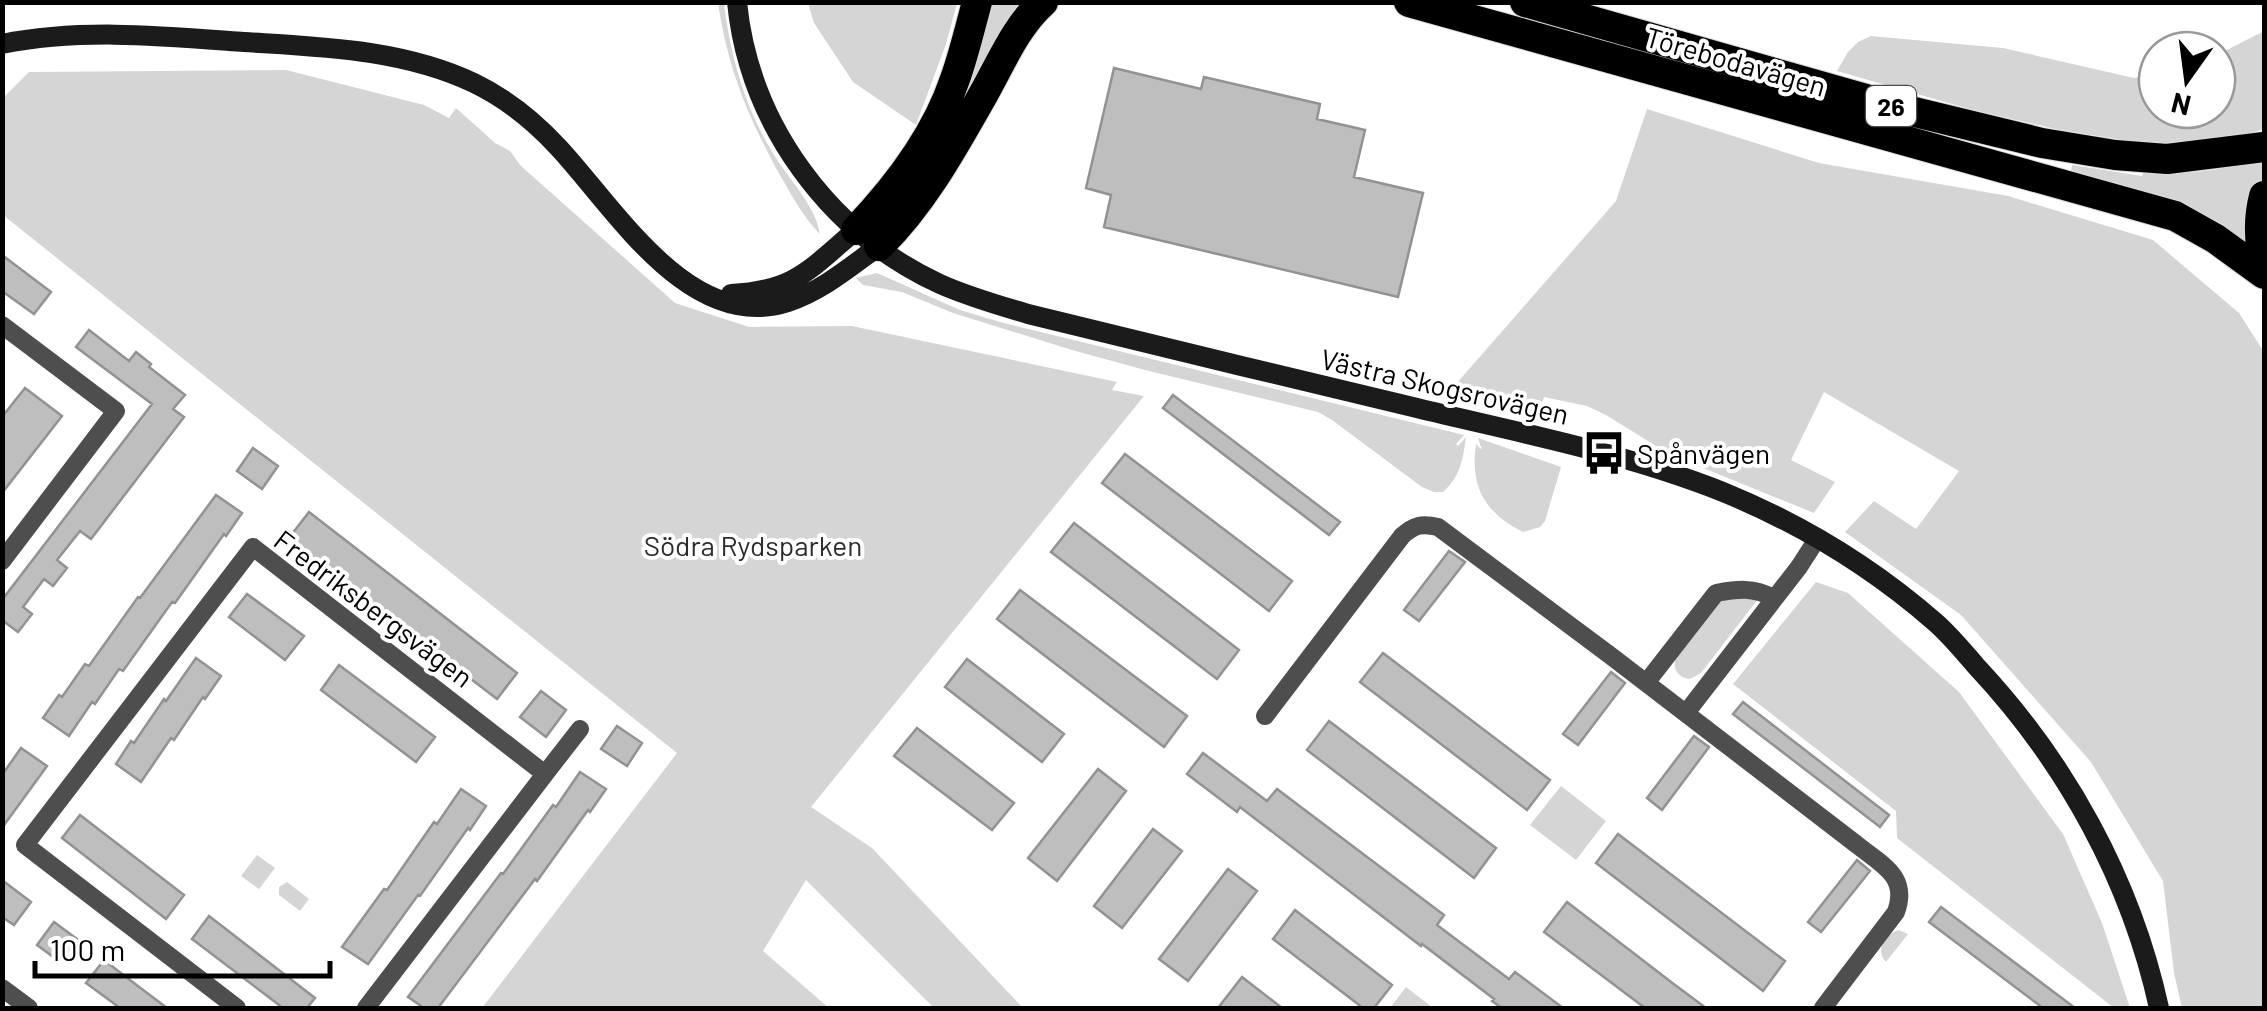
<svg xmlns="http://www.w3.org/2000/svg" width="2267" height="1011" viewBox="0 0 2267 1011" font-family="Barlow,sans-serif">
<rect width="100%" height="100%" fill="#fff"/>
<path fill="#d5d5d5" d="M718 3H724C730 55 745 108 773 153 788 179 815 204 820 234 802 216 790 192 777 170 746 112 728 68 718 3Z
M808 3H957L946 44 916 125 853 82 814 23Z
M987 3H1032L955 129Z
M2264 31V129L2227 140 2168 146 2136 142 2060 130 1973 110 1837 71 1848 52 1858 42 1871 36 2003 48 2134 78 2157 74V110H2217V55Z
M286 70 424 105 449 118 456 108 495 143 510 151 521 166 675 303 749 327 852 326 1117 382 1112 390 1144 396 811 807 872 848 1023 1008H934L806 880 763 951 829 1008H482L677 753 3 215V98L29 72Z
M1647 109 1819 163 2008 196 2153 240 2239 313 2264 352V1008H2182L2174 973 2163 881 2091 762 1961 615 1845 532 1874 501 1916 529 1959 471 1824 392 1791 460 1835 482 1814 513 1669 454 1606 415 1587 406 1544 397 1539 410 1500 400 1456 384 1616 201Z
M2264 157V175L2260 187 2253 245 2071 173 2072 165 2142 176 2143 173C2185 174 2224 172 2264 157Z
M877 273 960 310 1000 322 1464 435 1456 444 1458 446 1466 437C1463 460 1460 477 1443 492H1434L1422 487 1332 420 1318 412 1145 370 1072 350 953 313 902 292 863 285 856 278Z
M1478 438 1561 467 1545 521 1540 527 1523 532C1484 512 1470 487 1476 444L1482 450Z
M1816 582 1848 593 1959 692 2063 834 2102 923 2130 1008H2114L1897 838 1896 811 1733 684Z
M1732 595 1758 599 1701 673 1690 679C1679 678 1673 671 1675 659L1721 600Z
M1561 786 1606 821 1576 860 1530 825Z
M257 855 275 868 259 889 241 876Z
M287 882 309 899 300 911 279 895V887Z
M1898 930 1908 934 1886 962C1874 950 1886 935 1898 930Z
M1406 987 1433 1008H1390Z"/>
<path fill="#bebebe" stroke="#929292" stroke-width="2.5" d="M1114 68 1201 89 1204 77 1320 104 1317 119 1365 130 1354 177 1423 193 1398 297 1104 227 1111 195 1086 188Z
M2 255 51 292 34 314 2 291Z
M89 330 129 361 136 352 151 364 149 367 185 395 173 409 184 417 91 539 80 531 57 560 67 568 53 586 44 579 23 607 32 614 18 632 2 620V600L152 404 76 347Z
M25 388 62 416 2 493V417Z
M1173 395 1340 522 1329 535 1163 408Z
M253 448 278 466 262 489 237 471Z
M1125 454 1292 581 1269 611 1102 483Z
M216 495 242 513 226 536 224 534 175 603 172 602 123 671 119 669 95 704 92 702 69 736 43 718 59 695 62 697 85 664 89 666 138 597 140 598Z
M309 512 517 673 497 699 288 539Z
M1074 523 1239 650 1217 679 1051 552Z
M1449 551 1465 562 1419 621 1404 610Z
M1020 590 1187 716 1164 747 997 619Z
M247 594 304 636 285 660 229 617Z
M1383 653 1550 780 1527 810 1360 682Z
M196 658 221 676 205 699 203 697 174 740 171 738 141 782 116 764 131 741 134 743 164 699 166 701Z
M967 659 1064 734 1042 762 945 687Z
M339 665 435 737 416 762 321 690Z
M1611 672 1625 683 1578 745 1563 734Z
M541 691 566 710 546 737 520 717Z
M1743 702 1889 815 1880 827 1733 714Z
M1329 721 1496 848 1474 878 1307 750Z
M617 726 642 743 627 766 601 749Z
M917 728 1014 803 992 830 894 756Z
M1694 736 1709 747 1662 810 1647 798Z
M21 748 47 766 2 828V775Z
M1203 753 1267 801 1277 789 1444 915 1437 925 1509 979 1515 972 1563 1008H1502L1492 1001 1494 999 1422 944 1421 946 1240 807 1237 812 1187 774Z
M1098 769 1126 791 1057 881 1028 858Z
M580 772 606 789 590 812 588 810 537 881 535 879 438 1008H424L408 997 501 873 503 874 553 805 556 807Z
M461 789 486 806 470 830 468 828 420 896 418 895 368 964 342 947 384 889 387 890 434 822 437 824Z
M80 815 184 895 166 919 62 838Z
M1153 829 1182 851 1122 928 1094 906Z
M1618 834 1785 961 1763 991 1596 863Z
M1857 860 1870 871 1821 932 1808 922Z
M1228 869 1257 891 1188 981 1159 959Z
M2 880 31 902 14 925 2 917Z
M1567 902 1675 985 1706 1008H1645L1544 932Z
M1941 907 2075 1008H2043L1929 922Z
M1295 910 1392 985 1374 1008H1363L1273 939Z
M209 916 315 998 307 1008H283L192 939Z
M54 922 77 939 60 962 37 945Z
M104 960 126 977 167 1008H120L86 983Z
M1242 977 1282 1008H1218Z"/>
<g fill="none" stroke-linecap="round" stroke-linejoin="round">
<g stroke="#dbdbdb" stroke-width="32">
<path id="highway" d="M1409 2 2175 216 2216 239 2264 274
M1525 2 1894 107 2042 143 2115 155 2167 159 2264 147
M2264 196C2258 219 2259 242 2264 264
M856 230C897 187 936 136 955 79 964 54 970 28 977 2
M879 246C923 203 954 146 984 93 1001 63 1016 26 1043 2"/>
</g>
<path stroke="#4e4e4e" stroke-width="18" d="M2 325 116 411 2 561
M1646 683 1716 593C1738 589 1753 587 1774 598
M1686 713 1799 567 1817 539
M1265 716 1402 536C1414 525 1422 523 1438 527L1611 656 1856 844C1882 865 1909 876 1896 912L1823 1008
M545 774 580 729
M2 988 29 1008
M237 1008 25 845 253 547 545 774 366 1008"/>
<path stroke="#1b1b1b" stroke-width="20" d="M737 2C749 124 829 233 940 284 969 297 998 305 1028 314 1158 346 1287 377 1417 408 1520 433 1625 453 1723 492 1799 523 1873 568 1935 622 1950 635 1963 651 1976 666 2066 762 2131 880 2159 1008
M2 44C82 28 164 36 244 42 322 47 402 49 474 83 505 98 534 121 558 147 615 208 690 334 788 302 822 291 851 266 879 246
M731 294C795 291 810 269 856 230"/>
<use href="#highway" stroke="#000" stroke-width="30"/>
</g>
<defs>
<g id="bus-bare" transform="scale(3.45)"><path d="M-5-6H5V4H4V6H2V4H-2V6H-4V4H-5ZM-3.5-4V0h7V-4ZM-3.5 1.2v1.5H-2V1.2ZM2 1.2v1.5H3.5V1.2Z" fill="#000" stroke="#fff" stroke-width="2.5" paint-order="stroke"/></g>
</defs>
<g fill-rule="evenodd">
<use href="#bus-bare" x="1604" y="453"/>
</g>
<g text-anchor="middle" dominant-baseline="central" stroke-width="8" stroke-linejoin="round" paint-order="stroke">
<rect fill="#fff" stroke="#4c4c4c" stroke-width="2.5" x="1866" y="86" width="50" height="40" rx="8"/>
<g font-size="25" font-weight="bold" fill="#000">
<text x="1891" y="106">26</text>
</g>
<g font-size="28" fill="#000" stroke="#fff">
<text transform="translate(1736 61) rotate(16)">Törebodavägen</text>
<text transform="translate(1445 386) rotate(13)">Västra Skogsrovägen</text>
<text transform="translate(374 608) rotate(37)">Fredriksbergsvägen</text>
</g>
<g font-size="28" fill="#000" stroke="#fff" text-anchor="start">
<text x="1637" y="453">Spånvägen</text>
</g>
<g font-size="28" fill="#2c2c2c" stroke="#fff">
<text x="753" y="545">Södra Rydsparken</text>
</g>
</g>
<rect width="2267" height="1011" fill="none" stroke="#000000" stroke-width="10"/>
<g transform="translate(2187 80) rotate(194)"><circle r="48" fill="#ffffff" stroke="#999999" stroke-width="2.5"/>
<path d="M0-8L18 38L0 25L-18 38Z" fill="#000000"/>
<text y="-15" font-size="28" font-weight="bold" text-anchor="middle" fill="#000000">N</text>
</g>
<path d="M35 961v15h295v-15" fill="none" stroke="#000000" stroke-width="5"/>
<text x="50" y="961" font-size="30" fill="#000000" stroke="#ffffff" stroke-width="8" paint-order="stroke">100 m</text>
</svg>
